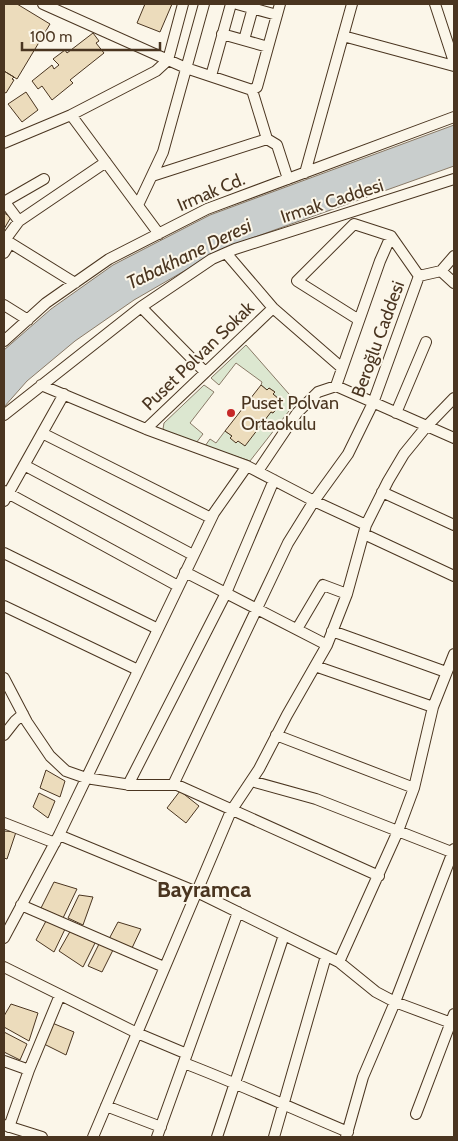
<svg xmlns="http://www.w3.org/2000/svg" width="458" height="1141" viewBox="0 0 458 1141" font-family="Cabin,sans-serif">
<rect width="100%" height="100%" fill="#fbf6e9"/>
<path fill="#dce7d0" stroke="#887966" d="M246 345 296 402 250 461 205 446 210 439 216 443 225 431 232 436 230 438 271 412 273 413 278 406 277 404 280 400 273 394 275 392 269 388 267 390 261 385 262 382 236 363 219 385 211 378Z
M204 385 214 392 190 423 203 434 196 443 169 433 163 429 164 423Z"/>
<path fill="#c9cecd" stroke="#887966" d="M454 125V166L224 248 134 300 75 341 27 381 4 407V350L51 309 113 265 210 215Z"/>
<path fill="#ecdcbc" stroke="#4a3520" d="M4 4H17L50 24 17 79 4 71Z
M145 4H172L160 32 137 23Z
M93 33 99 41 96 43 104 53 70 80 73 83 52 100 42 86 38 89 32 81 52 65 54 69 59 65 53 59 65 50 67 53Z
M4 71 14 77 12 79 14 80 6 93 4 92Z
M26 92 38 110 22 122 8 104Z
M4 213 11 217 4 229Z
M261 385 267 390 269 388 275 392 273 394 280 400 277 404 279 406 273 413 271 412 245 446 238 441 236 443 230 438 232 436 225 431Z
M46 770 65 781 60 797 40 788Z
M180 791 199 806 186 823 167 808Z
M39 793 55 801 48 818 33 807Z
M4 831 16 832 7 859 4 858Z
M54 882 77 889 63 918 41 908Z
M79 895 93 897 83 925 68 918Z
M46 921 66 927 54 952 36 940Z
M118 922 141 929 132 948 109 939Z
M72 928 96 941 83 967 59 951Z
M99 944 113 950 102 972 88 966Z
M11 1004 38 1013 29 1041 4 1027V1016Z
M45 1020 74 1032 66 1055 38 1041Z
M4 1032 27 1044 20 1060 4 1052Z"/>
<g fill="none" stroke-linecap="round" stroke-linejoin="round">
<g stroke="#4a3520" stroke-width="12">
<path id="minor" d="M43 4 186 68 252 90
M237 4 277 15
M435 4 454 62
M222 34 268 47
M343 36 454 66
M244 40 254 4
M211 76 231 4
M252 90 267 139 277 145 288 179
M252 90 257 87 280 4
M71 115 159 234
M4 143 71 115 156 71 168 60 183 4
M305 173 352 4
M152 176 267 139
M4 201 19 221 5 240
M4 202 44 179
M138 205 163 152 204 4
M19 221 106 162
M4 239 75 283
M4 253 10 243
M226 253 273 308 342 368
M441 271 454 283
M4 305 28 320
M141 307 205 372
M359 320 297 281 354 224 391 236 419 276
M4 341 46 303 109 259 207 209 454 117
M41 385 146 429 247 466 314 501 366 525
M336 386 380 261 391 236
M396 413 426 342
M4 415 141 307 212 259 235 249 454 179
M146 429 273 308
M42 433 211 518
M24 465 193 555
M258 471 297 413 318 392 336 386 454 438
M4 491 178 586
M382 492 454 525
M4 501 64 394
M364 534 454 576
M4 553 158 629
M185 572 327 645
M4 606 138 670
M297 629 323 585 347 594
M332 631 446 672
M315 666 433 707
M4 678 27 722 50 756 66 771 86 778 131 785H177L379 876
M4 735 15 721 23 714
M276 735 414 788
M251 781 316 799 454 853
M128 785 226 593 274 480
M173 785 288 543 314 501 348 454 373 403 419 276 441 271 454 256
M4 823 55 843
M59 835 197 892 339 962 376 992 395 1002 454 1024
M21 905 164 967
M4 938 59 835 214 513 247 466
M339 962 398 831 414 788 433 707 454 654
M4 967 137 1033 187 1054
M4 1061 29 1070
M184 1063C239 1084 293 1109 348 1132
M106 1106 161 1127
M416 1114 454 1014
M4 1125 42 1137
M9 1127 29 1070 60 995
M93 1137 231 811 259 769 287 715 327 645 347 594 366 525 388 481 404 454 426 427 454 398
M157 1137 238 912
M217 1137 284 935
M274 1137 326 956
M346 1137 363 1077 395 1002 454 849"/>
</g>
<use href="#minor" stroke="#fbf6e9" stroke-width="10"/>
</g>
<circle fill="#c62828" stroke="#fbf6e9" stroke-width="2" cx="231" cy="413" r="5"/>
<g text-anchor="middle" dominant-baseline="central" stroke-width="4" stroke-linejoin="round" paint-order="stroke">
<g font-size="18" fill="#4a3520" stroke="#fbf6e9">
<text transform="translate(211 192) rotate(-23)">Irmak Cd.</text>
<text transform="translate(332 201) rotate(-18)">Irmak Caddesi</text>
<text transform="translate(378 339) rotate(-70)">Beroğlu Caddesi</text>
<text transform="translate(198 356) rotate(-44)">Puset Polvan Sokak</text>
</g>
<g font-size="18" fill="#4a3520" stroke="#fbf6e9" text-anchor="start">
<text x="241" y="403">Puset Polvan<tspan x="241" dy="21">Ortaokulu</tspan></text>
</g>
<g font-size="19" font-style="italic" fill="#4a3520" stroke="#fbf6e9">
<text transform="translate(189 254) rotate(-26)">Tabakhane Deresi</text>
</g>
<g font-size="22" font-weight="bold" fill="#4a3520" stroke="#fbf6e9">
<text x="204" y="889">Bayramca</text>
</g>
</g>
<rect width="458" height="1141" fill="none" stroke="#4a3520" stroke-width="10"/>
<path d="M22 42v8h138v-8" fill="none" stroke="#4a3520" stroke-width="2.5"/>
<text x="30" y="42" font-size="15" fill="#4a3520" stroke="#fbf6e9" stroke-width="4" paint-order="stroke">100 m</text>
</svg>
